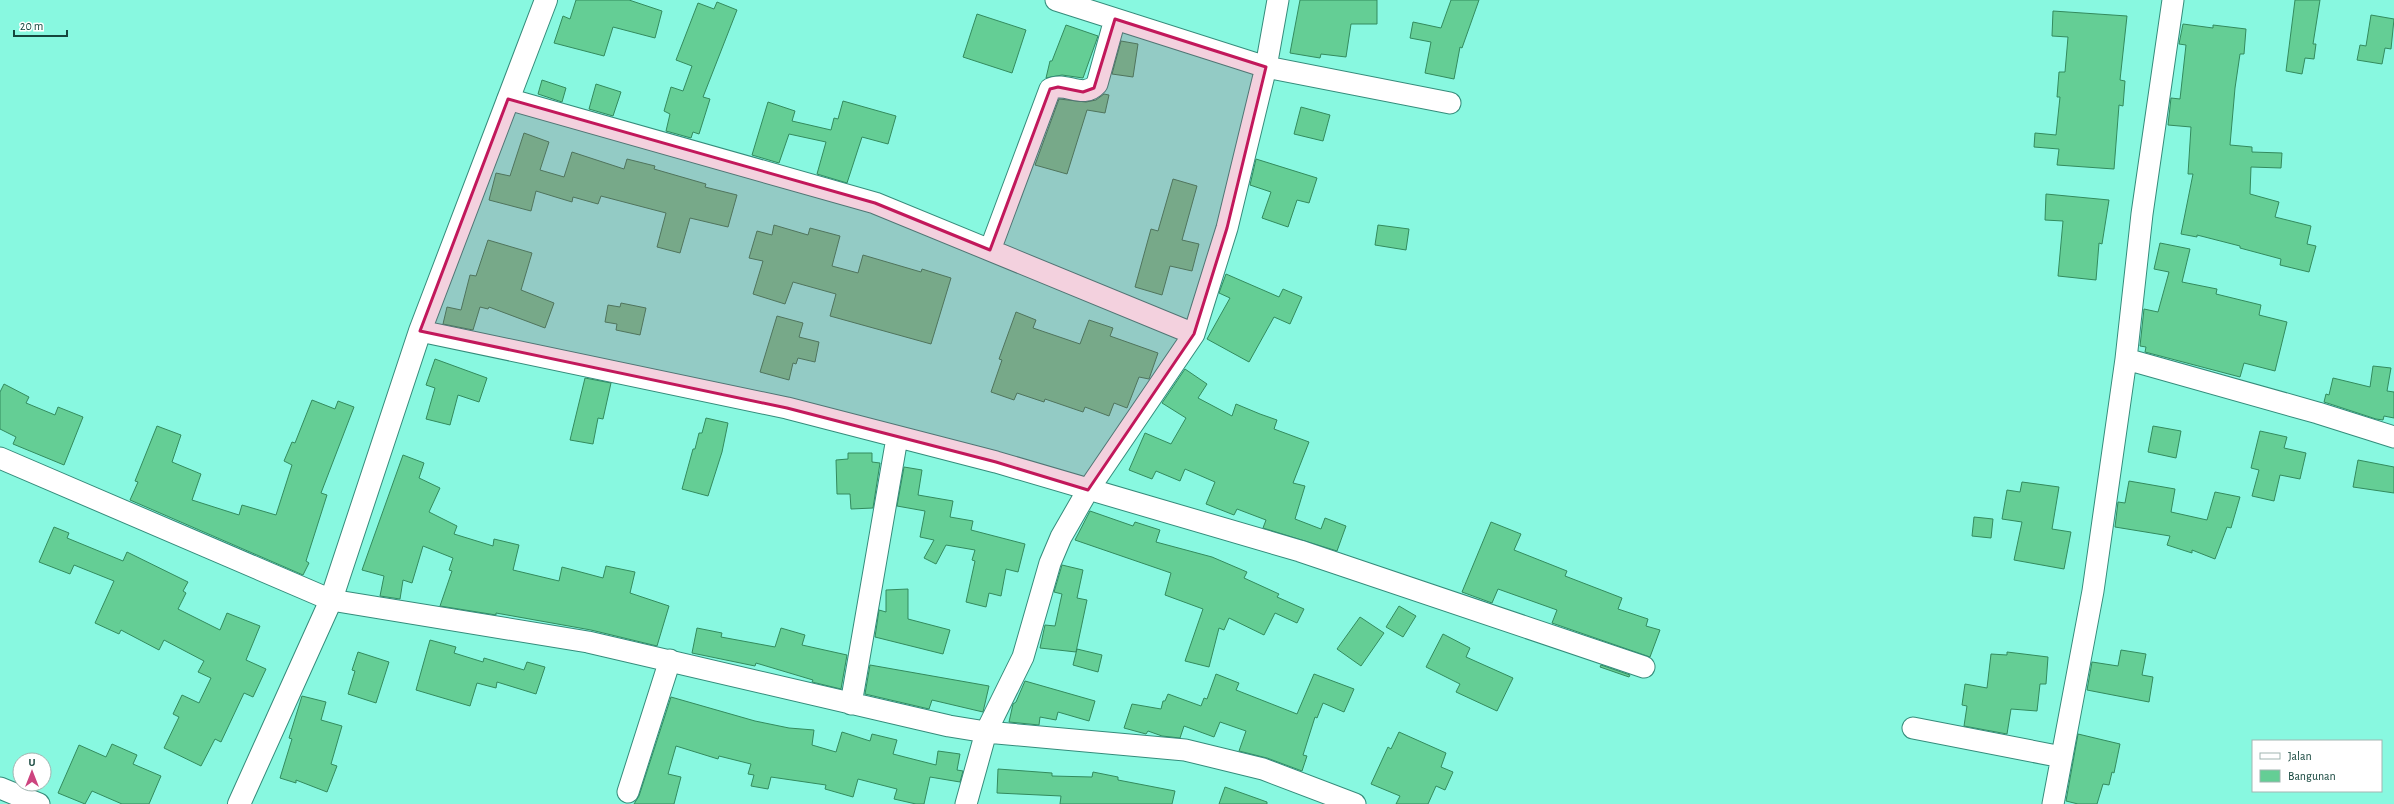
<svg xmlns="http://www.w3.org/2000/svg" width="2394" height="804" viewBox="0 0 2394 804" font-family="'Alegreya Sans',sans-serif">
<rect width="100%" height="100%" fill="#88f8e0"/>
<path fill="#64ce95" stroke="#338b5e" d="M576 0H629L662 11 655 38 613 27 604 56 554 43 563 16 570 19Z
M1300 0H1377V24H1351L1346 57 1321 54 1320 58 1290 53Z
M1451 0H1479L1462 48 1460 47 1454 79 1425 73 1431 42 1410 38 1413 22 1441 28Z
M2295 0H2320L2313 44H2316L2314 59 2305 58 2302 74 2286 71Z
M717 2 737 10 703 97 710 99 699 134 693 132 691 138 666 131 670 114 664 111 671 87 683 91 692 66 676 60 698 3 714 9Z
M2053 11 2127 16 2120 80 2125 81 2123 106 2119 105 2114 169 2057 165 2059 149 2034 147 2035 133 2056 135 2060 97H2057L2059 72H2065L2068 37 2052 36Z
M977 14 1026 30 1012 73 963 57Z
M2371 15 2394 19 2391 49 2385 48 2382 64 2357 60 2360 45 2366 46Z
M2183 24 2213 28V25L2246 29 2244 54H2240L2235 88 2230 145 2252 147V152L2282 153 2281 168 2251 167 2250 194 2279 202 2275 217 2311 226 2307 244 2316 246 2309 272 2280 265 2281 259 2240 248V246L2197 235V237L2181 234 2193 174H2188L2191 127 2168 125 2171 98 2180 99 2186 45 2179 44Z
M1066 25 1098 36 1083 78 1062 75 1046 78 1050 61H1052Z
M1121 41 1138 44 1133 77 1112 74Z
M542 80 566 88 562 102 538 94Z
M596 84 621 92 613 116 589 109Z
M1104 94 1109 95 1105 113 1087 110 1067 174 1035 165 1059 99 1086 102 1096 100Z
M843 101 896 116 888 144 862 137 847 183 817 174 826 142 789 134 779 163 752 155 768 102 795 111 792 121 831 130 834 118 838 119Z
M1301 107 1330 115 1323 141 1294 134Z
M524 133 549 142 540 170 564 177 572 152 624 169 627 159 655 166 654 169 706 184 705 187 737 195 728 227 690 218 680 253 657 247 666 213 601 196 598 204 573 197 572 202 536 191 531 211 489 200 496 173 510 176Z
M1256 159 1317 178 1309 203 1297 200 1288 227 1262 218 1271 192 1250 185Z
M1173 179 1197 186 1182 240 1199 244 1192 271 1170 266 1162 295 1135 287 1151 229 1158 231Z
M2046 194 2109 200 2102 244 2099 243 2096 280 2058 276 2063 221 2045 220Z
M774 225 808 235 810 228 840 236 832 266 858 273 863 255 921 272 922 269 951 278 931 344 830 316 836 294 793 282 785 304 753 294 763 261 749 258 757 231 772 235Z
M1378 225 1409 229 1406 250 1375 245Z
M488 240 532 253 521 290 554 303 545 328 489 307 488 309 480 307 473 330 443 324 447 307 461 310 470 275 476 276Z
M2160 243 2190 249 2182 282 2217 289 2216 294 2261 305 2259 315 2287 322 2275 371 2244 363 2240 377 2145 352 2146 347 2140 346 2144 309 2158 312 2169 272 2154 269Z
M1226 274 1279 297 1283 289 1302 297 1290 324 1274 317 1249 362 1207 339 1230 298 1219 293Z
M621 303 646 308 640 335 616 330 617 324 605 322 608 305 620 307Z
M1016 312 1036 320 1033 328 1080 344 1089 320 1113 328 1110 336 1158 353 1149 379 1139 377 1127 408 1114 403 1109 416 1085 407 1083 412 1045 399 1044 402 1017 393 1014 400 991 392 1002 360 999 359Z
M777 316 803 323 799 337 819 342 815 362 798 358 796 364 793 363 789 380 760 372Z
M435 359 487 378 479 402 458 395 450 425 426 419 435 388 426 385Z
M2373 366 2391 368 2387 391 2394 392V418L2384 416 2383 420 2376 419 2324 402 2326 394 2329 395 2333 378 2370 387Z
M1185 369 1207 384 1198 398 1232 416 1236 404 1260 414 1277 420 1274 429 1309 442 1293 483 1305 486 1295 519 1321 529 1325 518 1346 526 1337 551 1263 528 1266 520 1237 509 1234 515 1206 504 1215 482 1185 469 1180 481 1156 471 1152 479 1129 470 1145 433 1171 444 1186 418 1162 403Z
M585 378 611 383 603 419 598 418 593 444 570 440Z
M4 384 29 397 26 403 55 415 58 407 83 417 64 465 13 444 16 437 0 429V392Z
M312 400 335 409 338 401 354 407 321 493 327 495 306 561 309 563 303 575 130 500 138 482 135 481 157 426 181 435 172 462 201 474 192 500 239 515 242 505 276 515 292 465 284 461 292 442 295 443Z
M706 418 728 423 722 452 708 496 682 489 693 449H695L699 433H702Z
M2153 426 2181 431 2176 458 2148 452Z
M2260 431 2287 437 2284 448 2306 453 2300 479 2280 475 2274 501 2252 496 2259 470 2251 468Z
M848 453H872V462L880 463 873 508 851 509 850 494H837L836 460 848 459Z
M403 455 424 463 419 478 440 488 429 512 457 526 454 534 493 546 494 539 519 545 513 570 559 581 562 567 603 578 606 566 635 572 630 593 669 606 657 646 591 630 496 613V615L440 606 452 571 449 570 453 558 423 546 412 583 403 580 400 599 380 596 384 576 362 570Z
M2358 460 2394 467V493L2353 487Z
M904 467 922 470 918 495 953 501 950 517 973 521 971 530 1025 544 1018 572 1006 569 1001 596 989 593 986 607 966 602 975 561 972 560 975 550 946 545 936 564 924 558 934 540 920 537 925 511 897 506Z
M2129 481 2175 489 2171 512 2207 520 2215 492 2240 497 2231 528 2227 527 2215 559 2192 550V553L2167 545 2170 536 2115 527 2118 502 2125 503Z
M2022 482 2059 487 2052 529 2071 532 2064 569 2014 560 2022 522 2002 519 2007 490 2020 492Z
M1090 511 1133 526 1135 522 1160 530 1156 542 1212 557 1247 572 1244 578 1279 594 1277 597 1304 609 1297 623 1275 613 1264 635 1229 618 1224 630 1219 628 1209 667 1185 661 1203 609 1165 595 1171 573 1075 540Z
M1974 517 1993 519 1991 538 1972 536Z
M1491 522 1521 534 1514 550 1567 571 1565 576 1622 598 1618 609 1648 619 1646 626 1660 630 1650 657 1552 623 1557 610 1498 589 1492 603 1462 592Z
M54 527 69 533 67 538 123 561 127 552 188 582 183 591 186 593 178 609 220 630 227 613 260 626 246 660 266 669 253 697 244 693 221 742 215 739 201 766 164 748 179 717 173 714 182 695 199 703 211 678 198 672 204 661 164 640 159 650 121 630 119 634 95 623 114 581 74 565 70 574 39 562Z
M1062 565 1083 570 1077 598 1087 600 1076 652 1040 648 1045 625 1055 626 1062 594 1054 592Z
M908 589V619L950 630 943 654 875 637 879 610 886 612V590Z
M1399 606 1416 616 1403 637 1386 627Z
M1360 617 1384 633 1361 666 1337 649Z
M697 628 722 633 721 637 775 647 781 628 805 635 802 645 847 655 841 689 812 682 813 680 756 663 755 666 692 653Z
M1443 634 1470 648 1466 657 1513 678 1497 711 1456 692 1460 684 1426 667Z
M430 640 456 647 454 653 483 662 484 658 524 670 527 662 545 667 536 694 497 682 496 688 477 683 470 706 416 690Z
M1077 649 1102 655 1098 672 1073 665Z
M2121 650 2146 654 2142 675 2153 677 2149 702 2087 690 2092 662 2118 666Z
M358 652 389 662 376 703 348 694 355 671 352 670Z
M2007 652 2048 657 2046 684H2040L2037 711 2011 709 2007 734 1964 726 1967 706 1962 705 1965 684 1987 688 1991 654 2007 655Z
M870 665 989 686 983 712 932 700 929 709 865 694Z
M1601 665 1630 675 1629 677 1600 667Z
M1216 674 1239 683 1236 690 1297 714 1314 674 1354 689 1344 712 1323 703 1317 718 1315 717 1303 755 1307 756 1302 771 1267 758 1239 751 1246 731 1220 722 1214 737 1184 726 1180 738 1162 736 1148 731 1146 734 1124 728 1132 704 1161 709 1163 701H1165L1168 694 1201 706 1204 698 1207 699Z
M1025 681 1095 701 1089 721 1058 712 1056 720 1040 717 1039 725 1009 722 1013 704 1016 702Z
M302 696 326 702 321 720 342 726 331 764 337 766 327 792 296 780V783L280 778 292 739 289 738Z
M671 697 755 721 789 728 814 730 812 745 836 752 842 732 870 741 872 734 897 740 893 754 936 765 938 751 960 754 957 770 963 771 960 782 930 777 924 804H916L894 799 897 789 858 779 853 797 825 789 826 785 771 777 768 789 751 786 754 775 748 774 751 764 719 756 718 759 676 746 668 774 681 777 674 804H634L639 796Z
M1399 732 1446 753 1441 767 1453 772 1445 790 1436 786 1428 804H1396L1400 796 1371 784 1388 747 1391 749Z
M2078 734 2120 744 2114 773 2112 772 2109 785 2103 784 2097 804H2078L2066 801Z
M112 744 137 755 133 764 161 776 149 804H122L92 791 85 804 58 793 79 745 106 757Z
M998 769 1052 773V776L1092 777 1093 772 1118 777V780L1175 791 1172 804H1060L1061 796 997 793Z
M1225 787 1267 802V804H1219Z"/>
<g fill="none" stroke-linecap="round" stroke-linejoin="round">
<g stroke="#358c7b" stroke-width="23">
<path id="street" d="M1056 0 1266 67 1450 103
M508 99 875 203 1194 334
M990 250 1050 89C1066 81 1083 100 1097 84L1115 19
M420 331 787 408 996 462 1300 551 1644 667
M2126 359 2318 413 2394 437
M0 458 331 600 588 642 949 726 986 732 1185 750 1263 769 1355 804
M851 704 897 438
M1913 728 2062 757
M0 788 39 804
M628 792 670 660
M966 804 986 732 1023 657 1050 563 1061 537 1088 490 1194 334 1227 228 1266 67 1278 0
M2053 804 2093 591 2126 359 2142 214 2173 0"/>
</g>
<g stroke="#358c7b" stroke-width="24">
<path id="secondary" d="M239 804 331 600 420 331 546 0"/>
</g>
<use href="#street" stroke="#fff" stroke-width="21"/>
<use href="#secondary" stroke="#fff" stroke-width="22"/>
</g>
<path fill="#c2185b" fill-opacity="0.2" stroke="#c2185b" stroke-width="3" stroke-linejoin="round" d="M1115 19 1266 67 1227 228 1194 334 1088 490 996 462 787 408 420 331 508 99 875 203 990 250 1050 89 1058 87 1083 92 1094 88Z"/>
<rect x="2252" y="740" width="130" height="52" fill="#ffffff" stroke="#a1b5b1"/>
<rect x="2260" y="753" width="20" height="6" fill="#ffffff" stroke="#a1b5b1"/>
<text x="2288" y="760" font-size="12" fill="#15463d">Jalan</text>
<rect x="2260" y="770" width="20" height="12" fill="#64ce95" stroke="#a1b5b1"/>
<text x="2288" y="780" font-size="12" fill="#15463d">Bangunan</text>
<g transform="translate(32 772)"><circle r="19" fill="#ffffff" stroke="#a1b5b1"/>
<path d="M0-3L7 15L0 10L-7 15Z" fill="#cd447f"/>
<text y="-6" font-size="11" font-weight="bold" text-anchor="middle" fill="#15463d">U</text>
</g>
<path d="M14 30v6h53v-6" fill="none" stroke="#15463d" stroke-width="2"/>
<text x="20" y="30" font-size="12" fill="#15463d" stroke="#ffffff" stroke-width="3" paint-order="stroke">20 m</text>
</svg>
